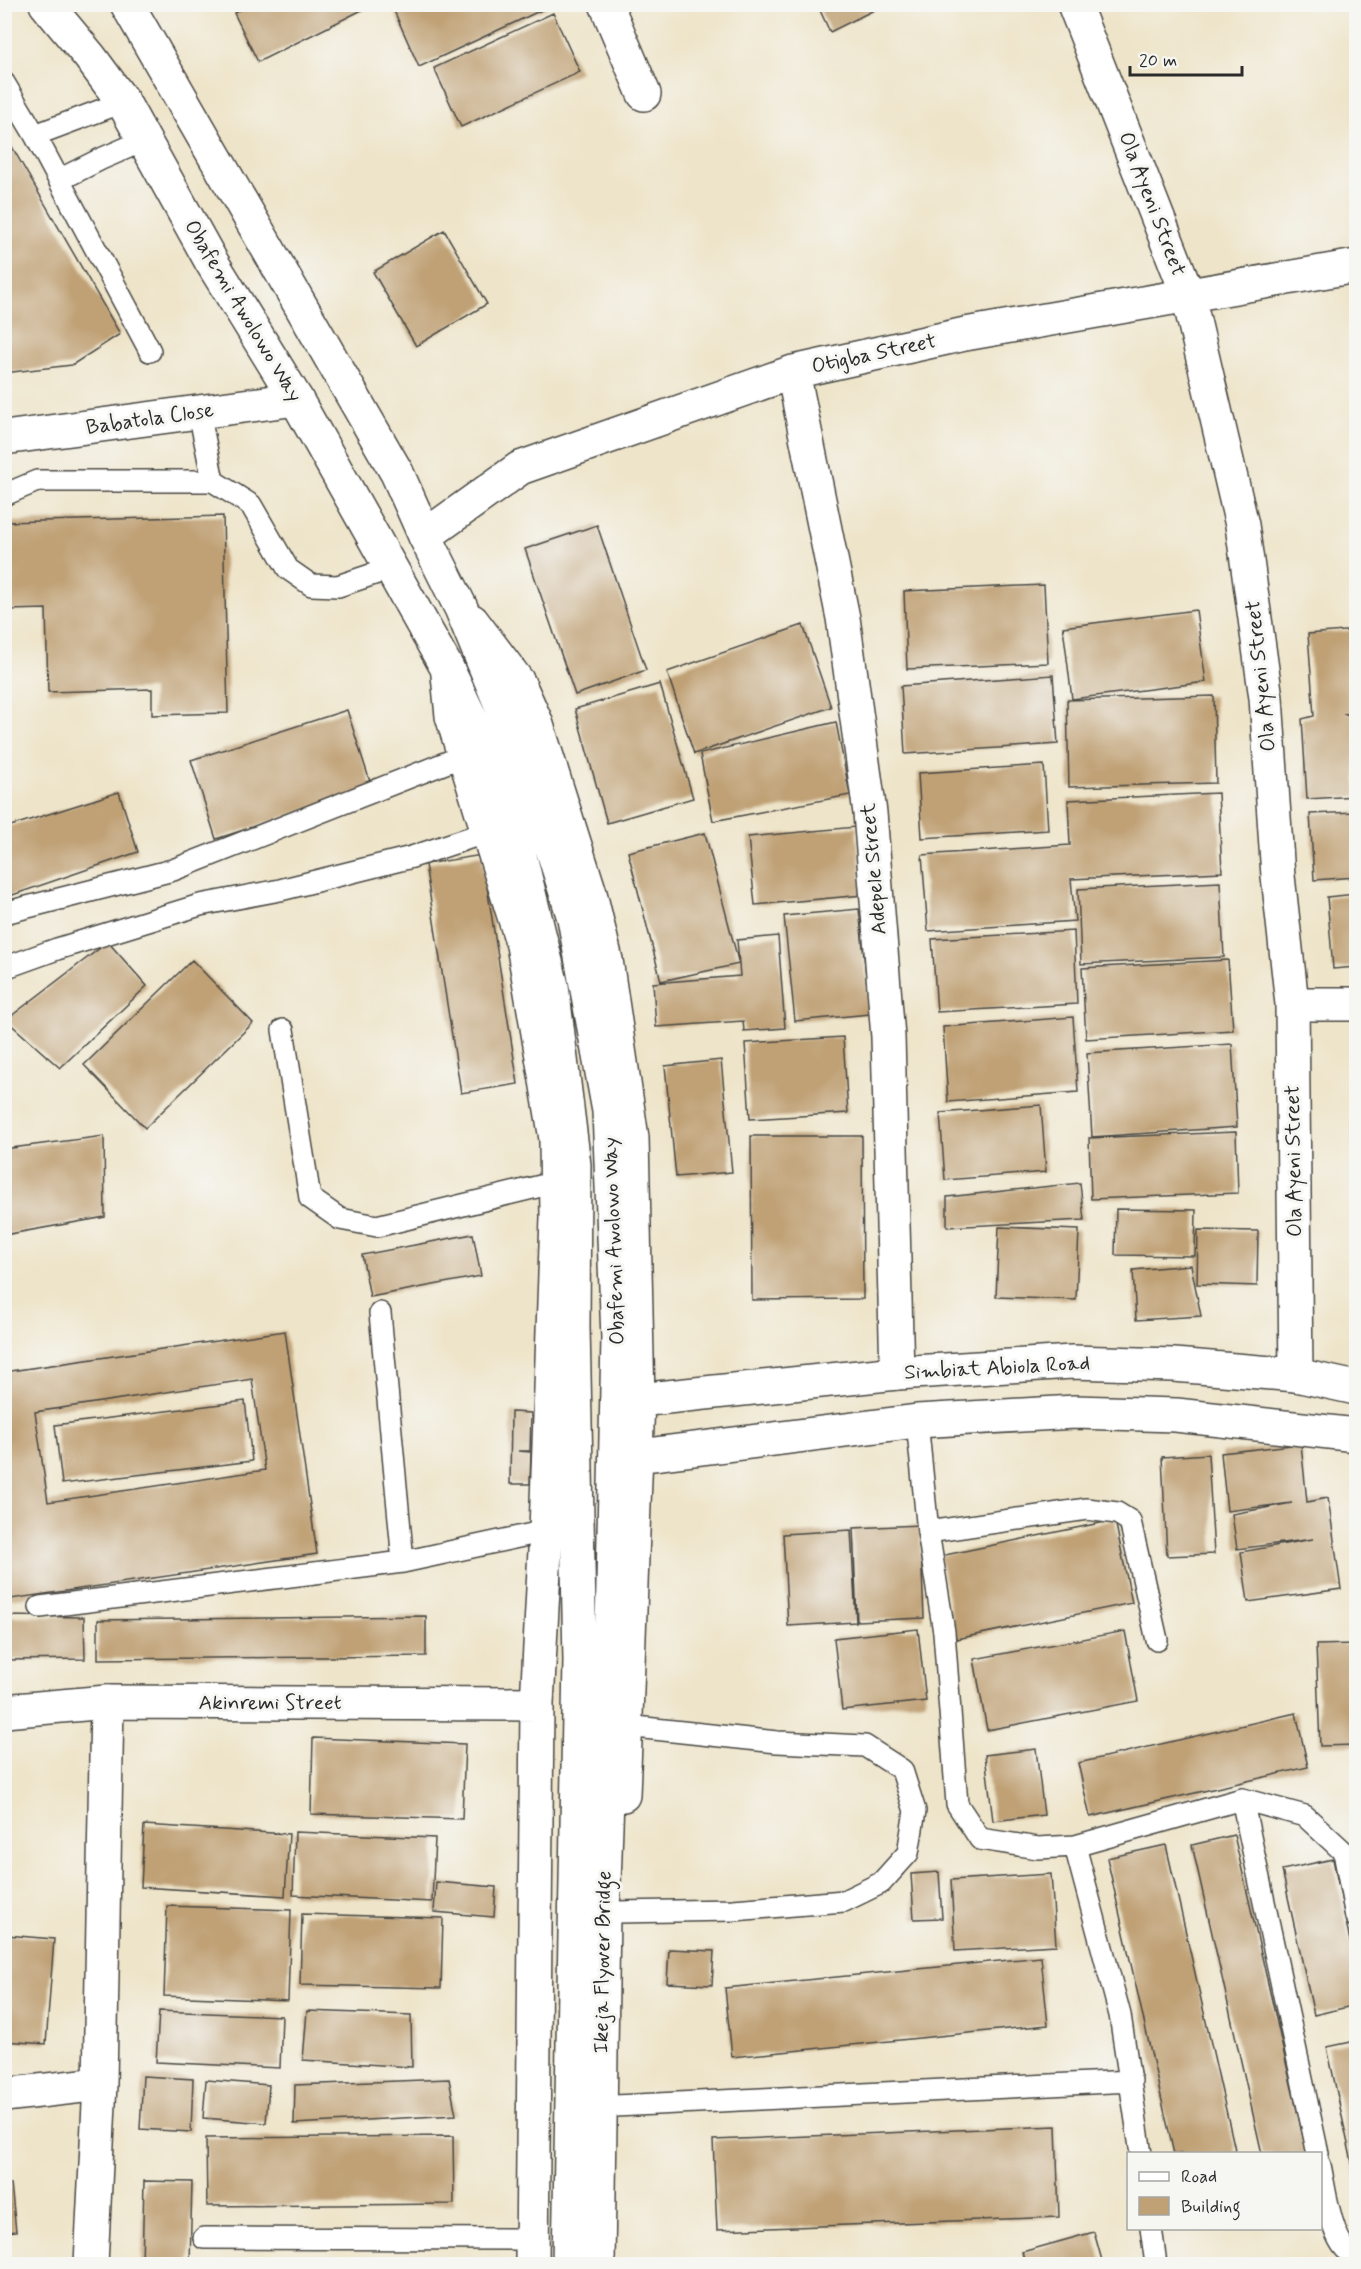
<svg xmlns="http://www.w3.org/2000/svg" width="1361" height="2269" viewBox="0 0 1361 2269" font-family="Mynerve,sans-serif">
<rect width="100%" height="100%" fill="#f6f6f2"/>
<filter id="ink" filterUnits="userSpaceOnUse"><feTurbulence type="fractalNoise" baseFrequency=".0167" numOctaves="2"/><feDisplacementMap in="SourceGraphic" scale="12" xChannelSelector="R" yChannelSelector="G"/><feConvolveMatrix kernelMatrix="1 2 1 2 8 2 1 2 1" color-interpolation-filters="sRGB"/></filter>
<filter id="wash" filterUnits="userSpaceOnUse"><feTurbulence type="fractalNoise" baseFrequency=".008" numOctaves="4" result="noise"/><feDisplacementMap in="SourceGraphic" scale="24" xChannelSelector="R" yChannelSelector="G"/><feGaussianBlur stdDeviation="1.35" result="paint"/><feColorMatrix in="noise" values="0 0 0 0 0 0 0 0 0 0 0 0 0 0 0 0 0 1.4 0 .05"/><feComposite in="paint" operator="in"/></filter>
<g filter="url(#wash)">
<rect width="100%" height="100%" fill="#eee4c9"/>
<g id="blocks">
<path fill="#c0a176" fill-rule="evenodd" d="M251 4H374L258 62 234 13Z
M391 4H547L548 7 419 67Z
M817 4H886L830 32Z
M553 13 580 72 461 127 434 68Z
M4 133 120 334 72 365 4 373Z
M444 230 487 304 416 346 373 272Z
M223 516 228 713 152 715V689L48 692 46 609 7 610 5 522Z
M597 525 646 670 575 695 525 549Z
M1044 585 1048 663 907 669 904 591Z
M1196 610 1206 682 1072 699 1063 627Z
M803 625 831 707 694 754 667 672Z
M1356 630V713L1343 714H1356V796L1307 799 1302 719 1314 716 1308 634Z
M1053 675 1058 744 905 754 901 686Z
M660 684 693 798 607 823 575 709Z
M1214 696 1216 783 1069 787 1067 700Z
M347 710 372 788 216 839 191 760Z
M836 722 850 795 713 821 700 754Z
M1044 765 1048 830 922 838 918 773Z
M119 792 138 852 4 898V828Z
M1218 793 1222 872 1071 879 1075 921 928 931 922 855 1070 845 1068 800Z
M1356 812V877L1314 880 1310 814Z
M856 827 863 895 755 905 748 837Z
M705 833 739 964 661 981 628 852Z
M482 855 518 1084 461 1093 425 864Z
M1220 882 1224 957 1081 964 1078 889Z
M1356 894V967L1333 969 1327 897Z
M859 909 870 1014 795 1021 784 916Z
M1074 931 1077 1004 937 1012 932 939Z
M778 936 785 1028 744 1031 743 1021 656 1027 653 983 740 976 737 940Z
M108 942 147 986 60 1068 6 1020Z
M192 960 253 1023 145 1128 84 1065Z
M1228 960 1233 1030 1086 1039 1082 968Z
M1073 1017 1078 1092 948 1102 943 1027Z
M843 1037 848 1113 750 1119 745 1043Z
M1232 1044 1237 1127 1092 1137 1087 1053Z
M1350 1053H1356V1191H1354Z
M721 1060 732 1172 676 1177 665 1066Z
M1041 1105 1046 1172 945 1180 940 1113Z
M1236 1132 1238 1193 1091 1199 1089 1138Z
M104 1136 105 1217 4 1235V1149Z
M751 1136H862L863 1299 752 1300Z
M1080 1183 1084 1220 947 1227V1197Z
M1116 1209 1196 1210 1195 1256 1115 1255Z
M999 1227 1079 1230 1076 1300 996 1297Z
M1198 1230 1258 1231 1257 1286 1197 1284Z
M473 1234 481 1276 370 1297 362 1255Z
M1191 1265 1201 1316 1136 1320 1133 1270Z
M285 1331 317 1554 4 1600V1372ZM252 1379 265 1470 48 1502 35 1412Z
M245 1401 252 1461 62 1484 55 1425Z
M511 1412 531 1413 530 1451H518L531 1452 530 1484H510Z
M1301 1444 1307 1502 1328 1498 1341 1589 1248 1602 1241 1552 1313 1539 1237 1549 1232 1514 1292 1503 1227 1511 1221 1453Z
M1208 1454 1214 1554 1167 1556 1162 1457Z
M1115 1520 1132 1603 956 1639 940 1556Z
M920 1525 924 1618 857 1621 853 1528Z
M851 1530 856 1622 788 1626 783 1534Z
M4 1616 84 1617 85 1659 4 1660Z
M426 1616V1656L98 1659V1620Z
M918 1629 926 1701 842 1710 834 1638Z
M1125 1631 1138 1701 987 1730 974 1659Z
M1356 1644V1745L1320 1746 1316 1645Z
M1296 1713 1308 1767 1090 1817 1078 1763Z
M313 1738 465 1744 462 1819 311 1814Z
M1036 1749 1044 1815 993 1821 985 1755Z
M144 1825 289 1834 285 1896 141 1887Z
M295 1832 435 1838 432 1902 293 1895Z
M1234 1835 1307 2154H1262L1192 1845Z
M1166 1845 1236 2154H1174L1107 1858Z
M1333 1859 1356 1970V2005L1314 2015 1282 1870Z
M939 1872 942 1918 914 1919 911 1874Z
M1051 1874 1056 1945 955 1951 951 1880Z
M436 1882 496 1887 494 1917 434 1912Z
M167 1906 291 1910 288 2001 164 1996Z
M302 1914 443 1918 441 1988 300 1985Z
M6 1935 54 1939 46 2044 4 2041Z
M669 1949 714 1951 712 1985 667 1983Z
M1041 1957 1048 2025 732 2057 725 1988Z
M159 2011 282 2016 280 2068 156 2062Z
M307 2011 411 2015 412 2067 303 2060Z
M1356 2041V2181L1327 2047Z
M143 2076 193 2079 191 2132 140 2129Z
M449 2079 456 2115 294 2124 295 2085Z
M206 2080 269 2085 266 2123 203 2118Z
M1056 2126 1059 2217 717 2230 713 2140Z
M453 2136 454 2204 207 2206 206 2138Z
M144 2181 192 2182 190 2264H142Z
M11 2184 16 2231 4 2232V2185Z
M1094 2232 1103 2264H1025L1022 2252Z"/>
</g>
</g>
<g filter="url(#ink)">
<use href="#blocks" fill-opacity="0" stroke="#484743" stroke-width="1.5"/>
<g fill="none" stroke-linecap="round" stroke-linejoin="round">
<g stroke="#484743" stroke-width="24">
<path id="lane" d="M4 83 35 135 150 351
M35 135 123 102
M59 180 101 159 145 140
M199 412 213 481
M4 495 37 481H213L251 505 288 569 311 585 338 586 392 568
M4 913 173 870 463 756
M4 968 57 949 200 905 280 890 412 857 487 832
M283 1030 310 1198 340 1219 377 1226 557 1182
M380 1313 403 1562
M917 1421 928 1532 944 1632 957 1804 980 1839 1038 1848 1075 1846 1120 2015 1141 2154
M928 1532 1087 1509 1117 1513 1130 1521 1157 1640
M40 1607 403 1562 546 1531
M1242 1799 1318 2154
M1075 1846 1242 1799 1305 1816 1344 1852 1356 1917
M617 1912 733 1910 844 1901 881 1883 908 1853 915 1811 902 1770 865 1746 777 1742 626 1726
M615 2106 1131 2081
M1320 2165C1325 2187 1331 2250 1356 2255
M1151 2228 1156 2264
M204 2238 532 2239"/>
</g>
<g stroke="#484743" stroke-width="36">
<path id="street" d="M606 4 644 94
M1074 4 1188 295 1242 525 1266 698 1278 876 1292 1004 1296 1375
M793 372 843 618 870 813 888 1037 897 1373
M4 438 296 399
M425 536 520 468 793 372 965 334 1356 266
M1292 1004H1356
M4 2095 100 2084
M91 2264 100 2084 107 1702"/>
</g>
<g stroke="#484743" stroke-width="36">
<path id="secondary" d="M472 621 518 682 536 722 590 893 606 960 632 1138 638 1400 623 1795
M448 675 452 716 523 945 556 1139 557 1217 546 1531 537 1704 532 2264
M638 1400 897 1373 1072 1362 1174 1365 1296 1375 1356 1388
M637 1453 654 1454 917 1421 1075 1412 1176 1415 1356 1435
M4 1711 107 1702 537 1704"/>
</g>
<g stroke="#484743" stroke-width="36">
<path id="primary" d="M46 4 90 57 123 102 211 261 296 399 447 668 481 740 512 824 552 986 574 1165 573 1327 580 1660 569 2264
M127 4 397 473 425 536 461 608 520 751 546 829 574 918 609 1111 618 1338 611 1683 603 1912 598 2264"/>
</g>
<use href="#lane" stroke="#fff" stroke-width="21"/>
<use href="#street" stroke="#fff" stroke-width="33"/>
<use href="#secondary" stroke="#fff" stroke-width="33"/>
<use href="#primary" stroke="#fff" stroke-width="33"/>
</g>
</g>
<g text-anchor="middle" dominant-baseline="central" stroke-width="6" stroke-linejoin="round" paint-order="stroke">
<g font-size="21" fill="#2b2b2b" stroke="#f6f6f2">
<text transform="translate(1152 204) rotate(69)">Ola Ayeni Street</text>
<text transform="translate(243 311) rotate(59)">Obafemi Awolowo Way</text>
<text transform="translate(874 354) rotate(-12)">Otigba Street</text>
<text transform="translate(150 419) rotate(-8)">Babatola Close</text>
<text transform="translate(1261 676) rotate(-96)">Ola Ayeni Street</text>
<text transform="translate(874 869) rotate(-95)">Adepele Street</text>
<text transform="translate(1294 1161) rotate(-91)">Ola Ayeni Street</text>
<text transform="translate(614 1241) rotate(-92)">Obafemi Awolowo Way</text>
<text transform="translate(997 1368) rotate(-3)">Simbiat Abiola Road</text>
<text x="270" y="1703">Akinremi Street</text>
<text transform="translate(603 1962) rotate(-89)">Ikeja Flyover Bridge</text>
</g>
</g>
<rect width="1361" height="2269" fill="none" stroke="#f6f6f2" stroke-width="24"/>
<rect x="1127" y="2152" width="195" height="78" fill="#f6f6f2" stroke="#a5a5a2" stroke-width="1.5"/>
<rect x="1139" y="2172" width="30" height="9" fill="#ffffff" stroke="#a5a5a2" stroke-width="1.5"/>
<text x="1181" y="2182" font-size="18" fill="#2b2b2b">Road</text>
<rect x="1139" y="2197" width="30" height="18" fill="#c0a176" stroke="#a5a5a2" stroke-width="1.5"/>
<text x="1181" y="2212" font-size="18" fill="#2b2b2b">Building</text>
<path d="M1130 66v9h112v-9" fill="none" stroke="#2b2b2b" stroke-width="3"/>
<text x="1139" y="66" font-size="18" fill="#2b2b2b" stroke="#f6f6f2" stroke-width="4.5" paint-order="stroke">20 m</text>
</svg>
